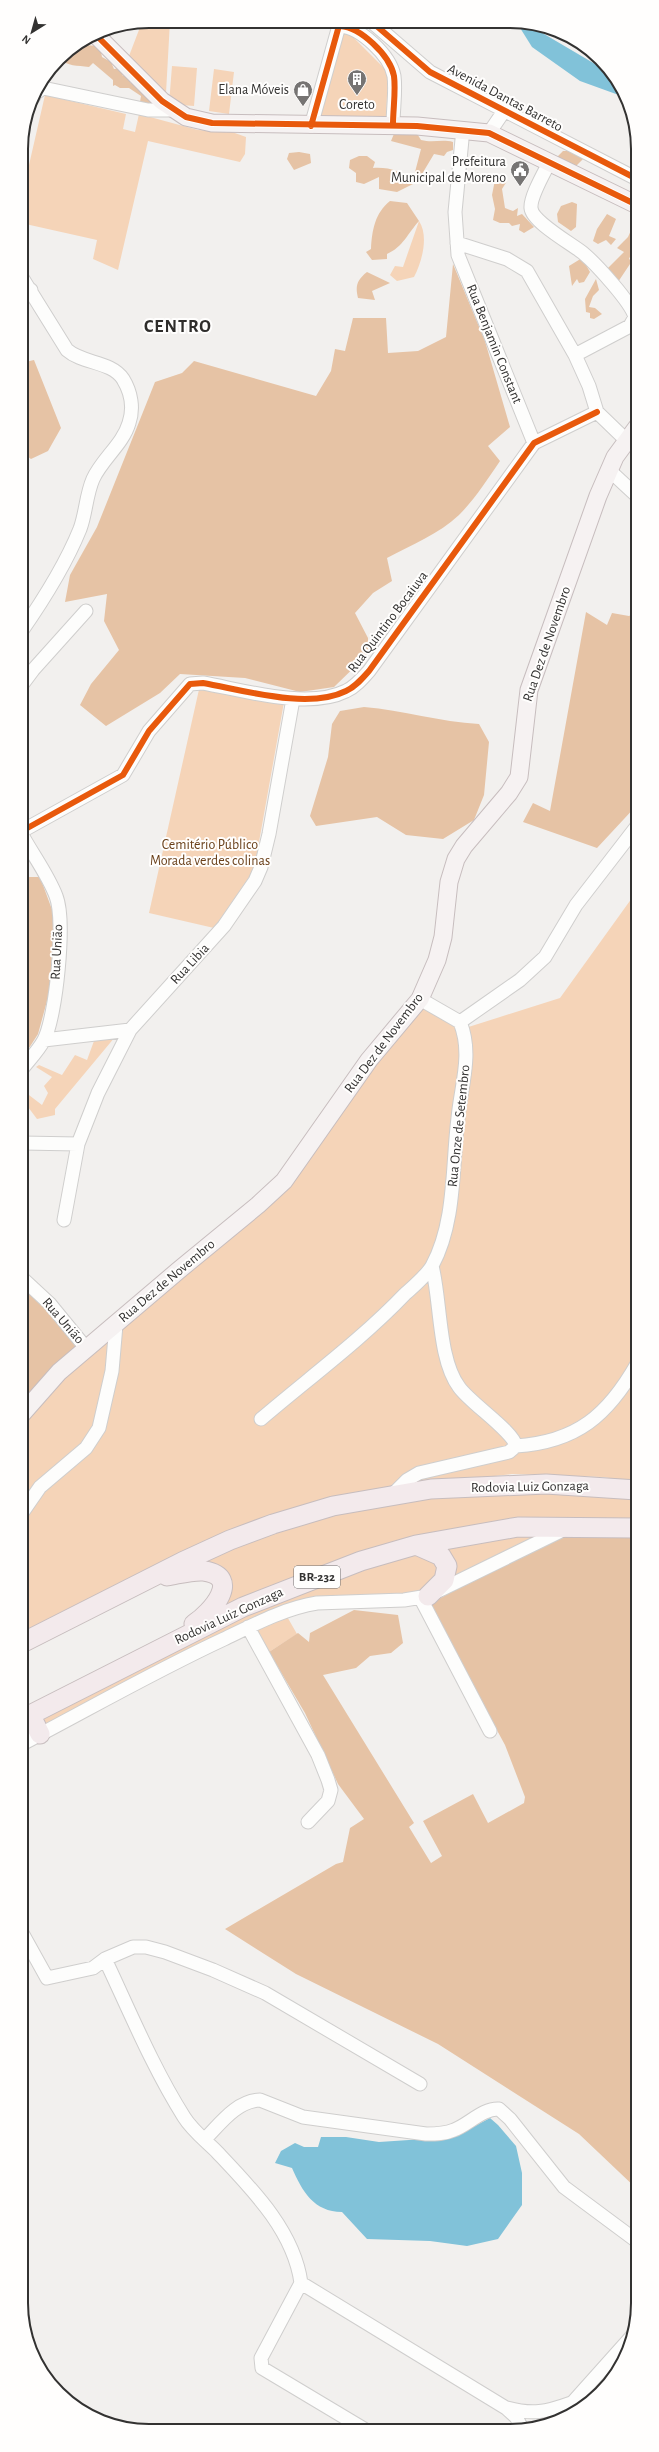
<svg xmlns="http://www.w3.org/2000/svg" width="659" height="2452" viewBox="0 0 659 2452" font-family="'Alegreya Sans',sans-serif">
<rect width="100%" height="100%" fill="#f2f0ee"/>
<path fill="#f5d4b8" d="M149 21H170L166 93 129 56 142 22Z
M348 32 388 72 386 120 317 119 338 33Z
M172 66 197 68 194 106 169 104Z
M214 69 234 72 229 114 209 111Z
M45 95 126 114 123 129 135 132 139 114 198 130 232 132 246 137 245 154 240 162 148 141 118 270 93 259 97 240 21 223V200Z
M419 221C429 236 422 262 414 277L397 281 390 275 395 266 403 267Z
M200 685 284 702 254 870 214 928 149 913Z
M637 891V1482L603 1477 512 1474 359 1492 22 1636V1430L31 1416 81 1362 169 1285 329 1125 422 1006 459 1030 560 998Z
M115 1037 55 1109V1115L37 1119 22 1099V1095L25 1092 42 1105 48 1093 44 1086 52 1077 36 1067 39 1065 62 1075 75 1055 87 1060 94 1041Z
M401 1489 637 1494V1534L522 1524 415 1543 191 1629 225 1587 176 1568 290 1520Z
M521 1528 560 1530 444 1584 436 1550Z
M416 1548 444 1561 426 1594 319 1597 22 1740V1724L205 1628Z
M285 1613 297 1634 269 1652 254 1629Z"/>
<path fill="#e6c3a5" d="M88 39 83 45 100 46 102 57 111 62 114 69 120 68 124 73 122 75 130 79V83L137 84 155 101 151 106 140 102 141 96 129 88H120L115 85 113 86V80L93 63 89 67C77 65 68 67 59 58Z
M396 129 416 132 421 140C433 143 442 139 453 142V150L447 152 444 156 434 154 422 174 415 172 421 149 391 141Z
M563 151H573L583 159 573 169 556 158Z
M299 152 310 154 311 163 294 170 287 159 289 153Z
M359 156H367L375 162 373 168C389 167 403 171 413 184L397 192 379 189V177L364 184 356 182V173L349 168 350 160Z
M496 175 501 176 507 181 502 189 505 208 513 211 518 208 517 216 522 214 534 227 524 233 519 230 520 224 512 226 509 223H500L493 220 495 209 492 195Z
M390 201 407 203 419 221C408 233 403 247 387 254V259L372 260 366 252 371 249C372 230 375 213 390 201Z
M572 202 577 204 576 227 571 231 558 222 557 214 561 206Z
M607 214 616 219 609 236 616 239 611 245 606 240 598 244 593 241 597 229Z
M637 217V241L629 259 632 261 616 285 606 270 624 252 617 248 628 237Z
M582 258 590 272 584 282 579 283 577 279 572 286 569 266Z
M453 264 485 341 510 427 488 446 500 461C487 480 475 499 459 515 439 534 411 545 387 558L392 581 373 593 355 613 368 638V654L334 687 300 692 245 678 180 674 160 693 106 726 80 705 91 684 119 650 104 621 107 594 65 602 70 575 97 527 155 382 182 373 194 361 316 396 331 371 335 349 345 351 353 318H386L388 353 418 351 446 337Z
M367 272 390 283 372 291 375 300 358 298C355 286 357 280 367 272Z
M596 279 599 290 593 296 589 307 595 308 602 314 594 319 590 318V313L586 312 585 299Z
M34 360 61 428 48 451 31 459 21 452V363Z
M586 612 607 625 612 613 629 616 637 612V805L597 848 523 822 533 803 550 811Z
M364 707C403 710 440 722 479 724L489 742 484 795 474 820 443 839 406 835 377 817 316 826 310 816 328 757 332 724 340 711Z
M22 877H40L54 915 50 990 38 1034 22 1059Z
M22 1285 48 1308 76 1341 81 1362 31 1416 22 1430Z
M569 1528 637 1534 638 2190 579 2134 438 2044 296 1974 225 1929 336 1864 343 1862 350 1828 364 1819 338 1784 305 1713 269 1652 298 1633 309 1642 310 1633 354 1610 398 1615 403 1643 391 1653 370 1656 356 1668 323 1675 414 1823 409 1827 431 1863 442 1856 423 1821 473 1794 488 1823 524 1803 525 1797 505 1745 429 1605 506 1559Z"/>
<path fill="#81c2d9" d="M517 23H533L539 31 612 74 627 98 580 81 532 47Z
M490 2118 498 2125 516 2146 522 2173V2205L498 2239 467 2246 430 2241 367 2239 342 2212C314 2212 302 2191 292 2168L275 2163 281 2151 295 2143 304 2147H318L321 2137H346L379 2142 454 2137Z"/>
<g fill="none" stroke-linecap="round" stroke-linejoin="round">
<g stroke="#cfcecd" stroke-width="15">
<path id="minor" d="M372 22 430 72 637 179
M340 26C360 27 390 55 394 76 396 91 393 109 393 125
M31 101 36 93 43 88 148 110H172
M311 126 340 22
M463 129 455 212 458 255 534 443
M489 133 504 111
M549 163C544 173 530 197 531 208 532 222 572 244 583 253 596 264 631 302 635 317L630 326 575 355
M457 243 507 259 527 271 575 355 589 386 597 412 626 440
M21 276 67 350C83 364 111 361 123 379 131 392 134 408 129 423 123 444 102 459 93 479 86 495 86 513 80 529 65 566 44 599 21 632
M21 298 31 290
M609 470 637 496
M21 686 33 670 86 611
M22 831 123 775 149 731 190 684 203 683C243 690 308 710 346 691 355 687 362 679 369 671L534 443 597 412
M22 835C33 855 48 875 56 896 66 921 56 1017 44 1040 38 1051 29 1060 22 1069
M420 999 460 1022
M44 1040 130 1030
M22 1143 78 1144
M64 1220 78 1144 98 1093 130 1030 224 926 255 881 261 867 269 834 293 699
M22 1278 50 1304 86 1348
M261 1419C309 1378 361 1340 405 1294 414 1286 426 1276 432 1266 456 1222 452 1165 458 1118 461 1085 473 1054 460 1022L520 980 545 957 576 905 637 826
M516 1446C577 1442 608 1415 637 1364
M393 1494 407 1480 419 1473 509 1452 516 1446C513 1431 470 1403 459 1387 438 1359 441 1301 432 1266
M22 1513 40 1487 86 1448 99 1428 112 1371 116 1325
M421 1599 490 1731
M248 1627 318 1755 328 1780 331 1790 328 1801 308 1822
M22 1744C89 1709 155 1671 224 1639 253 1625 285 1608 317 1603L404 1600 428 1596 563 1530
M22 1933 47 1978 93 1968 105 1959 133 1947H146L165 1952 213 1970 265 1993 420 2084
M105 1959C130 2012 153 2068 184 2117 192 2130 206 2141 217 2152 252 2189 294 2231 301 2283L261 2358 262 2368 364 2429
M205 2139C220 2124 236 2101 260 2100L303 2117 426 2134C436 2134 445 2134 454 2130 468 2125 483 2108 499 2109L510 2119 564 2187 638 2242
M301 2283 506 2408 516 2417 523 2430
M507 2408C533 2415 546 2412 571 2403
M556 2421 632 2336"/>
</g>
<g stroke="#c7bdbe" stroke-width="19">
<path id="major" d="M95 34 162 101 186 117 212 123 417 126 489 133 637 205
M22 1414 59 1372 179 1270 258 1205 284 1181 369 1060 420 999 437 960 443 937 449 882 456 859 464 846 509 793 519 777 529 690 598 496 615 457 637 427"/>
</g>
<g stroke="#c7bdbe" stroke-width="21">
<path id="highway" d="M416 1545 441 1556 447 1566 444 1580 428 1596
M167 1576C179 1574 192 1570 204 1571 243 1577 211 1613 194 1624
M22 1643 182 1562 230 1540 273 1524 333 1506 431 1489 546 1484 637 1490
M30 1714 40 1734
M22 1719 243 1607 361 1561 416 1545 518 1527 637 1528"/>
</g>
<use href="#minor" stroke="#fdfdfc" stroke-width="13"/>
<use href="#major" stroke="#f6f2f2" stroke-width="17"/>
<use href="#highway" stroke="#f3eaec" stroke-width="19"/>
<g stroke="#fffefd" stroke-width="8">
<path id="cycleway" d="M372 22 430 72 637 179
M340 26C360 27 390 55 394 76 396 91 393 109 393 125
M95 34 162 101 186 117 212 123 417 126 489 133 637 205
M311 126 340 22
M22 831 123 775 149 731 190 684 203 683C243 690 308 710 346 691 355 687 362 679 369 671L534 443 597 412"/>
</g>
<use href="#cycleway" stroke="#e8590c" stroke-width="6"/>
</g>
<defs>
<g id="building-pin" transform="scale(1)"><path d="M0 17L-7.5 6A9.5 9.5 0 1 1 7.5 6Z" fill="#767473" stroke="#fffefd"/><path d="M-4-6H4V6H1V3H-1V6H-4ZM-2.5-4.3h1.7v1.8h-1.7ZM.8-4.3h1.7v1.8H.8ZM-2.5-1h1.7V.8h-1.7ZM.8-1h1.7V.8H.8Z" fill="#fff"/></g>
<g id="shop-pin" transform="scale(1)"><path d="M0 17L-7.5 6A9.5 9.5 0 1 1 7.5 6Z" fill="#767473" stroke="#fffefd"/><path d="M-5-2.5h2.3a2.7 3.5 0 0 1 5.4 0H5L5.5 6h-11ZM-1.5-2.5h3a1.5 2.3 0 0 0-3 0Z" fill="#fff"/></g>
<g id="civic-pin" transform="scale(1)"><path d="M0 17L-7.5 6A9.5 9.5 0 1 1 7.5 6Z" fill="#767473" stroke="#fffefd"/><path d="M-.6-6.5H3V-4.5H.6V-3L4-1V1h2V6H-6V1h2V-1L-.6-3ZM-1.2 2.5V6h2.4V2.5Z" fill="#fff"/></g>
</defs>
<g fill-rule="evenodd">
<use href="#building-pin" x="357" y="79"/>
<use href="#shop-pin" x="303" y="90"/>
<use href="#civic-pin" x="520" y="170"/>
</g>
<g text-anchor="middle" dominant-baseline="central" stroke-width="4" stroke-linejoin="round" paint-order="stroke">
<rect fill="#fffefd" stroke="#706f6e" stroke-width="1" x="294" y="1566" width="46" height="22" rx="3"/>
<g font-size="13" font-weight="bold" fill="#333231">
<text x="317" y="1577">BR-232</text>
</g>
<g font-size="14" fill="#333231" stroke="#fffefd" text-anchor="end">
<text x="289" y="90">Elana Móveis</text>
<text x="357" y="105" text-anchor="middle">Coreto</text>
<text x="506" y="162">Prefeitura<tspan x="506" dy="16">Municipal de Moreno</tspan></text>
</g>
<g font-size="14" fill="#333231" stroke="#fffefd">
<text transform="translate(505 98) rotate(28)">Avenida Dantas Barreto</text>
<text transform="translate(494 344) rotate(68)">Rua Benjamin Constant</text>
<text transform="translate(388 622) rotate(-53)">Rua Quintino Bocaiuva</text>
<text transform="translate(547 644) rotate(-71)">Rua Dez de Novembro</text>
<text transform="translate(57 952) rotate(-87)">Rua União</text>
<text transform="translate(190 964) rotate(-47)">Rua Libia</text>
<text transform="translate(384 1043) rotate(-53)">Rua Dez de Novembro</text>
<text transform="translate(459 1126) rotate(-84)">Rua Onze de Setembro</text>
<text transform="translate(167 1281) rotate(-40)">Rua Dez de Novembro</text>
<text transform="translate(63 1321) rotate(49)">Rua União</text>
<text transform="translate(530 1487) rotate(-1)">Rodovia Luiz Gonzaga</text>
<text transform="translate(229 1616) rotate(-25)">Rodovia Luiz Gonzaga</text>
</g>
<g font-size="14" fill="#6a401a" stroke="#fffefd">
<text x="210" y="845">Cemitério Público<tspan x="210" dy="16">Morada verdes colinas</tspan></text>
</g>
<g font-size="18" font-weight="bold" letter-spacing="1" fill="#2f2d2b" stroke="#fffefd">
<text x="178" y="327">CENTRO</text>
</g>
</g>
<path d="M0 0H659V2452H0ZM149 28H510A121 121 0 0 1 631 149V2303A121 121 0 0 1 510 2424H149A121 121 0 0 1 28 2303V149A121 121 0 0 1 149 28Z" fill="#fffefd" fill-rule="evenodd"/>
<path fill="none" stroke="#333231" stroke-width="2" d="M149 28H510A121 121 0 0 1 631 149V2303A121 121 0 0 1 510 2424H149A121 121 0 0 1 28 2303V149A121 121 0 0 1 149 28Z"/>
<g transform="translate(32 32) rotate(217)" stroke="#fffefd" stroke-width="3" paint-order="stroke">
<path d="M0-3L7 15L0 10L-7 15Z" fill="#333231"/>
<text y="-6" font-size="11" font-weight="bold" text-anchor="middle" fill="#333231">N</text>
</g>
</svg>
